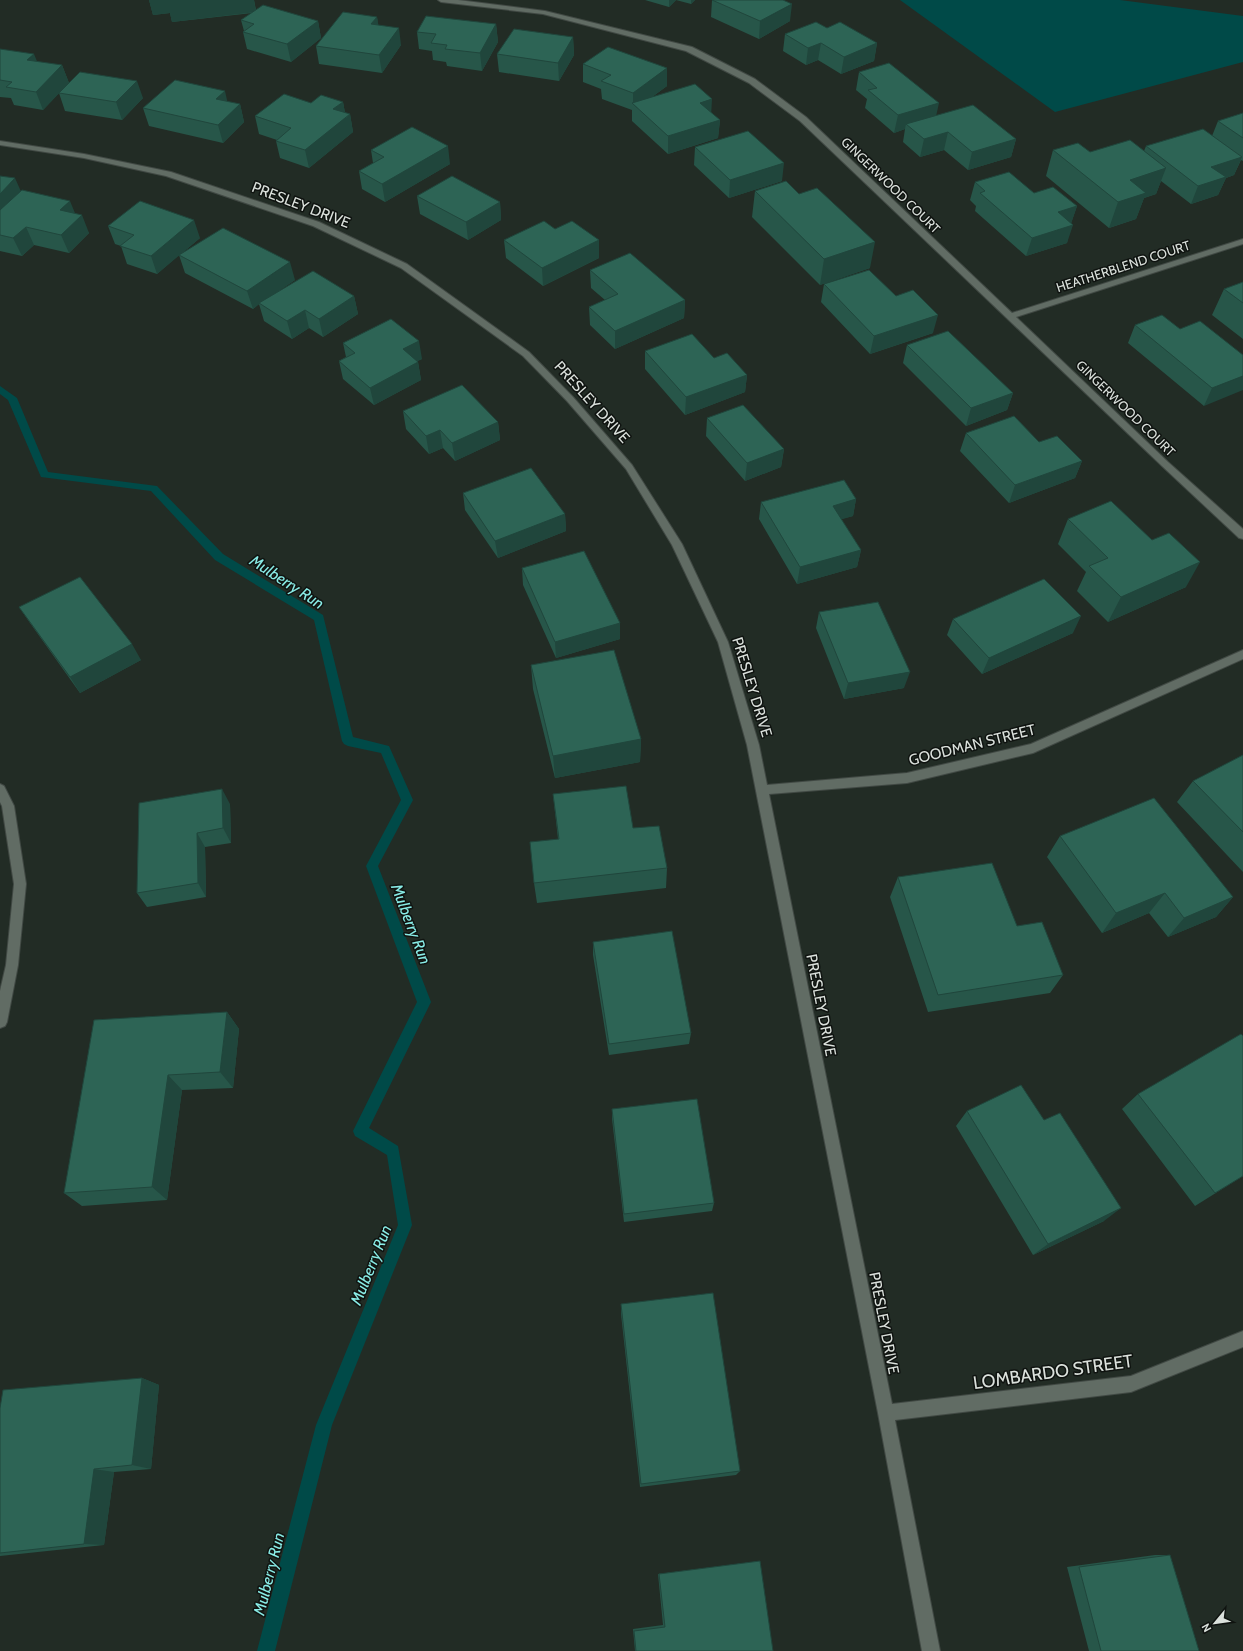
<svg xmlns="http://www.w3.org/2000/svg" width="1243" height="1651" viewBox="0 0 1243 1651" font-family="Cabin,sans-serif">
<rect width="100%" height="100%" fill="#222c25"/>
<path fill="#004a48" d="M900 0H1120L1243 16V62L1055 112Z"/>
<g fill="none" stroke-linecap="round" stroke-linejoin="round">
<path fill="#004a48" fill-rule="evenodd" d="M0 386 17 398 48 472 157 486 223 554 323 615 353 737 389 746 413 800 378 866 431 1002 369 1128 398 1146 412 1225 332 1425 275 1651H257L316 1425 398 1225 387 1155 355 1136 353 1131 417 1002 366 866 401 800 381 753 348 746 344 744 342 741 314 620 215 560 151 491 41 477 8 400 0 394Z"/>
<g stroke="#414944" stroke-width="2">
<path id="minor" d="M438 0H458L545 11 692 47 755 79 806 117 1012 313 1243 239V244L1016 317 1168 462 1243 529V539L1239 538 1162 466 800 121 749 83 686 51 543 14 441 2Z
M0 141 84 154 171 172 319 222 407 264 529 352 573 397 632 465 682 544 728 642 759 745 767 785 907 773 1031 744 1243 650V659L1033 753 907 783 769 794 892 1404 1131 1376 1243 1331V1347L1131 1392 895 1420 940 1651H922L878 1413 747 745 718 642 672 545 626 469 567 401 523 356 401 268 313 226 166 176 84 158 0 145Z
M0 784 4 786 14 806 26 884 18 965 7 1022 5 1026 0 1028V991L6 965 14 884 2 806 0 802Z"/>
</g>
<use href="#minor" fill="#616c64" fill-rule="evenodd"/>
</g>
<path fill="#275649" d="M149 0H254L256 10 318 21 321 38 291 62 247 49 243 32 244 31 241 20 252 13 172 22 170 13 153 15Z
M645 0H695L691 4 676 0 669 7Z
M712 0 790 21 759 39 711 17Z
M377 17 378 25 401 45 382 73 319 64 316 46Z
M496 24 498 42 482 71 447 66 446 62 433 60 432 51 419 49 417 32Z
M827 28 877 43 874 61 841 74 818 60 806 65 783 51 785 34Z
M573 37 574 55 559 81 499 72 497 54Z
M0 49 37 62 62 65 69 83 143 98 122 120 65 111 59 93 43 110 14 105 11 98 0 97Z
M583 64 667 86 652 97 711 113 720 120 718 138 668 154 632 121V110L602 99 601 89 583 82Z
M859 72 936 115 1016 139 1011 157 968 170 944 150 920 157 903 142 905 129 894 133 865 108 867 99 856 90Z
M343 102 345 113 350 114 353 132 309 168 280 158 276 141 277 140 259 134 255 116 311 103Z
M240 104 244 122 223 143 149 126 143 108Z
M1243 113V161L1241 160 1234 175 1226 178 1218 195 1191 204 1161 181 1156 194 1144 198 1136 219 1109 228 1046 176 1053 150 1090 152 1144 151 1146 146 1212 136 1218 121Z
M695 147 782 181 729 198 694 165Z
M371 150 450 164 385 202 362 189 359 171 373 163Z
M0 176 21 191 75 214 89 233 69 253 34 245 22 256 0 251Z
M975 182 1034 193 1077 206 1071 223 1067 243 1026 256 975 211 976 206 970 200Z
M755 191 870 268 820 285 752 217Z
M417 196 500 202 501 220 468 240 420 214Z
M108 226 200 238 181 254 295 280 280 290 354 296 358 314 323 337 309 328 292 339 264 321 259 304 253 309 185 273 179 255 157 274 127 264 121 246 115 244Z
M555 229 599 240V258L543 286 506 258 504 240Z
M590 270 685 300 684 318 615 349 590 325 589 307 605 300 591 288Z
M1243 282V339L1212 315 1224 289Z
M824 284 896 296 933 333 870 354 821 302Z
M1135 325 1180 329 1243 355 1204 406 1128 343Z
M343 343 422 359 417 361 418 362 421 380 374 405 343 379 339 361 346 357Z
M907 345 1013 393 1007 410 966 426 903 363Z
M645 351 714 358 747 375 745 392 685 415 645 369Z
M403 411 498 422 500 440 455 461 443 448 429 454 406 429Z
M707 418 784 449 781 467 745 481 706 436Z
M966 433 1039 442 1082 461 1075 478 1009 503 960 451Z
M463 493 565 514 566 531 498 558 465 510Z
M856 499 853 516 841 519 861 550 857 567 797 584 759 519 761 502Z
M1068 519 1186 587 1108 622 1077 591 1086 572 1058 544Z
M522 568 620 623V639L556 658 523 585Z
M19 607 141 660 80 693 30 623Z
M819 612 904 688 844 699 816 628Z
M953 619 1073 633 982 674 947 635Z
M531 665 641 739 640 762 555 778 533 689Z
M1243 755V872L1177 802 1193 781Z
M553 794 633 828 667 868 666 888 537 903 534 883 558 839Z
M139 803 230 804 231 843 205 847 206 897 147 907 137 893Z
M1060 836 1233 897 1216 917 1168 937 1149 913 1102 933 1047 857Z
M898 877 1017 926 1063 975 1050 993 928 1012 890 897Z
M593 942 691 1033 689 1044 609 1055 593 955Z
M227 1012 239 1029 233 1088 182 1090 167 1200 82 1206 64 1193 94 1020Z
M1138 1094 1243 1176 1195 1206 1122 1109Z
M612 1109 714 1203 712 1211 624 1222 612 1119Z
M967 1111 1104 1221 1033 1255 956 1126Z
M621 1304 740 1471 736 1475 640 1487 621 1314Z
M142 1378 159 1385 151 1469 114 1472 104 1545 0 1556V1408Z
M1155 1555H1170L1199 1651H1089L1067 1567Z
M760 1561 635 1651 633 1629 663 1625 658 1574Z"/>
<path fill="#20463c" d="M149 0H254L256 12 172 22 170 13 153 15Z
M669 0H676L669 7Z
M691 0H695L691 4Z
M792 4 790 21 759 39 760 21Z
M377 17 380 34 371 24Z
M318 21 321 38 291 62 287 44Z
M496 24 498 42 482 71 480 53Z
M399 28 401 45 382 73 379 55Z
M573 37 574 55 559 81 558 63Z
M821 43 818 60 806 65 808 48Z
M877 43 874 61 841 74 844 57Z
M34 54 41 71 27 60Z
M62 65 69 83 43 110 36 92Z
M667 68V86L637 108 633 104V93Z
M137 81 143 98 122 120 116 102Z
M225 91 229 109 216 99Z
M712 99 711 117 700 103Z
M343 102 346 118 350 114 353 132 309 168 305 150 333 109Z
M939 103 935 121 906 124 905 129 894 133 898 115Z
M240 104 244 122 223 143 218 125Z
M720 120 718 138 668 154V136Z
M948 132 944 150 920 157 924 139Z
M1016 139 1011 157 968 170 972 152Z
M448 146 450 164 385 202 382 184Z
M1242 157 1234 175 1226 178 1218 195 1191 204 1198 186 1211 167Z
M784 163 782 181 729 198 730 180Z
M1166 168 1156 194 1144 198 1136 219 1109 228 1118 202 1130 180Z
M15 178 23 196 0 221V194Z
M70 201 77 218 60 210Z
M500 202 501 220 468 240 466 222Z
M1077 206 1071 224 1058 212Z
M82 215 89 233 69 253 61 235Z
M194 220 200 238 157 274 151 256Z
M1073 225 1067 243 1026 256 1032 238Z
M26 227 34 245 22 256 13 238Z
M599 240V258L543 286 542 268Z
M875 242 870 268 820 285 824 259Z
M290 262 295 280 260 304 259 303V304L253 309 247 291Z
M354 296 358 314 323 337 319 319Z
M685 300 684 318 615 349V331Z
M305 310 309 328 292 339 287 321Z
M938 315 933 333 870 354 874 336Z
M419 341 422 359 406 367 403 349Z
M418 362 421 380 374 405 370 388Z
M747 375 745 392 685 415 686 397Z
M1243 376V390L1204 406 1212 388Z
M1013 393 1007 410 966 426 971 408Z
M498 422 500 440 455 461 452 443Z
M440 430 443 448 429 454 426 436Z
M784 449 781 467 745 481 747 463Z
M1082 461 1075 478 1009 503 1015 485Z
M856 499 853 516 829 523 833 506Z
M565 514 566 531 498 558 495 541Z
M861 550 857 567 797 584 800 567Z
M1200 562 1186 587 1108 622 1121 597Z
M1081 616 1073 633 982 674 989 658Z
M620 623V639L556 658 555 642Z
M132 644 141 660 80 693 70 677Z
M910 672 904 688 844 699 848 683Z
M641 739 640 762 555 778 553 756Z
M222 789 230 804 231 843 223 828Z
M197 833 205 847 206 897 198 883Z
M1165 893 1149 913 1102 933 1116 913Z
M1233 897 1216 917 1168 937 1184 918Z
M227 1012 239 1029 233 1088 220 1072Z
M168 1075 182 1090 167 1200 152 1187Z
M1121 1208 1104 1221 1033 1255 1048 1244Z
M142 1378 159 1385 151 1469 132 1465Z
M94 1469 114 1472 104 1545 84 1544Z"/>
<path fill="#2d6455" stroke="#20463c" d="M712 0H783L792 4 760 21Z
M263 5 318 21 287 44 243 32 254 24 241 20Z
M343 12 377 17 371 24 399 28 379 55 316 46Z
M426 16 496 24 480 53 445 49 447 45 431 43 436 34 417 32Z
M816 22 827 28 840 22 877 43 844 57 821 43 808 48 785 34Z
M514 29 573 37 558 63 497 54Z
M608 47 667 68 633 93 601 81 611 75 583 64Z
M0 49 34 54 27 60 62 65 36 92 6 87 12 82 0 80Z
M889 63 939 103 898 115 868 90 877 88 859 72Z
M80 72 137 81 116 102 59 93Z
M175 80 225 91 216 99 240 104 218 125 143 108Z
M695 84 712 99 700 103 720 120 668 136 632 103Z
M284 94 311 103 321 95 343 102 333 109 350 114 305 150 276 141 291 128 255 116Z
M973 105 1016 139 972 152 948 132 924 139 906 124Z
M1243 113V138L1218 121Z
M412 127 448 146 382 184 359 171 384 157 371 150Z
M1203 129 1242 157 1211 167 1226 177 1198 186 1146 146Z
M748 131 784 163 730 180 695 147Z
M1130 140 1166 168 1130 180 1146 193 1118 202 1053 150 1078 143 1090 152Z
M1009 172 1034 193 1053 187 1077 206 1058 212 1073 225 1032 238 980 193 985 191 975 182Z
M0 176 15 178 0 194Z
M452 176 500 202 466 222 417 196Z
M786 181 799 194 817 188 875 242 824 259 755 191Z
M22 190 70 201 60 210 82 215 61 235 26 227 13 238 0 235V210Z
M140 201 194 220 151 256 120 246 134 235 108 226Z
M544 221 555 229 572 221 599 240 542 268 504 240Z
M223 228 290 262 247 291 179 255Z
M630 253 685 300 615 331 589 307 618 294 590 270Z
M869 270 896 296 913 290 938 315 874 336 824 284Z
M313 271 354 296 319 319 305 310 287 321 259 303Z
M1243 282V303L1224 289Z
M1162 315 1180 329 1200 321 1243 355V376L1212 388 1135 325Z
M391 319 419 341 403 349 418 362 370 388 339 361 355 353 343 343Z
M948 331 1013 393 971 408 907 345Z
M692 334 714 358 727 353 747 375 686 397 645 351Z
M462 385 498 422 452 443 440 430 426 436 403 411Z
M743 405 784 449 747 463 707 418Z
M1014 416 1039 442 1057 436 1082 461 1015 485 966 433Z
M531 468 565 514 495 541 463 493Z
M844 480 856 499 833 506 861 550 800 567 761 502Z
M1111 501 1152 540 1169 533 1200 562 1121 597 1089 566 1108 558 1068 519Z
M584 551 620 623 555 642 522 568Z
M80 577 132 644 70 677 19 607Z
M1044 579 1081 616 989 658 953 619Z
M878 602 910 672 848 683 819 612Z
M614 650 641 739 553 756 531 665Z
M1243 755V832L1193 781Z
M626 786 633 828 659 826 667 868 534 883 530 842 559 839 553 794Z
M222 789 223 828 197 833 198 883 137 893 139 803Z
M1154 798 1233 897 1184 918 1165 893 1116 913 1060 836Z
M992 863 1017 926 1042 922 1063 975 938 995 898 877Z
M672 931 691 1033 609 1044 593 942Z
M227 1012 220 1072 168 1075 152 1187 64 1193 94 1020Z
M1241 1034 1243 1036V1176L1215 1193 1138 1094Z
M1021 1085 1044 1120 1060 1113 1121 1208 1048 1244 967 1111Z
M697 1099 714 1203 624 1214 612 1109Z
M713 1293 740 1471 641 1484 621 1304Z
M142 1378 132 1465 94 1469 84 1544 0 1553V1408L3 1390Z
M1170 1555 1199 1651H1101L1079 1567Z
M760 1561 773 1651H636L634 1631 665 1627 659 1574Z"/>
<g text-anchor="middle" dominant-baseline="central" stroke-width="3" stroke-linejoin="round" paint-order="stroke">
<g font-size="13" fill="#dbe1dc" stroke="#0f1310">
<text transform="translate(891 185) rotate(44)">GINGERWOOD COURT</text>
<text transform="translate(1123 266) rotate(-18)">HEATHERBLEND COURT</text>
<text transform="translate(1126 408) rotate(44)">GINGERWOOD COURT</text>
</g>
<g font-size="15" fill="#dbe1dc" stroke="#0f1310">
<text transform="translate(301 205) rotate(21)">PRESLEY DRIVE</text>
<text transform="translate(592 402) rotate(48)">PRESLEY DRIVE</text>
<text transform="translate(752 687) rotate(73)">PRESLEY DRIVE</text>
<text transform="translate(972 745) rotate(-14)">GOODMAN STREET</text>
<text transform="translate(821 1005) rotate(79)">PRESLEY DRIVE</text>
<text transform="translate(884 1323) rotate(79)">PRESLEY DRIVE</text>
</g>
<g font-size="16" font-style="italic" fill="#89ece6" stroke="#0f1310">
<text transform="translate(287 582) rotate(33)">Mulberry Run</text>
<text transform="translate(411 924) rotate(69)">Mulberry Run</text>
<text transform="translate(371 1265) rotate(-68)">Mulberry Run</text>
<text transform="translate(269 1574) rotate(-76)">Mulberry Run</text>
</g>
<g font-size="18" fill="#dbe1dc" stroke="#0f1310">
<text transform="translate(1053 1372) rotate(-8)">LOMBARDO STREET</text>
</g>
</g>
<g transform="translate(1215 1623) rotate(241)" stroke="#0f1310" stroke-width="3" paint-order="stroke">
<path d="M0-3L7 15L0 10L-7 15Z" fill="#dbe1dc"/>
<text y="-6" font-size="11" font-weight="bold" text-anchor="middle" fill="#dbe1dc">N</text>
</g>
</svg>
